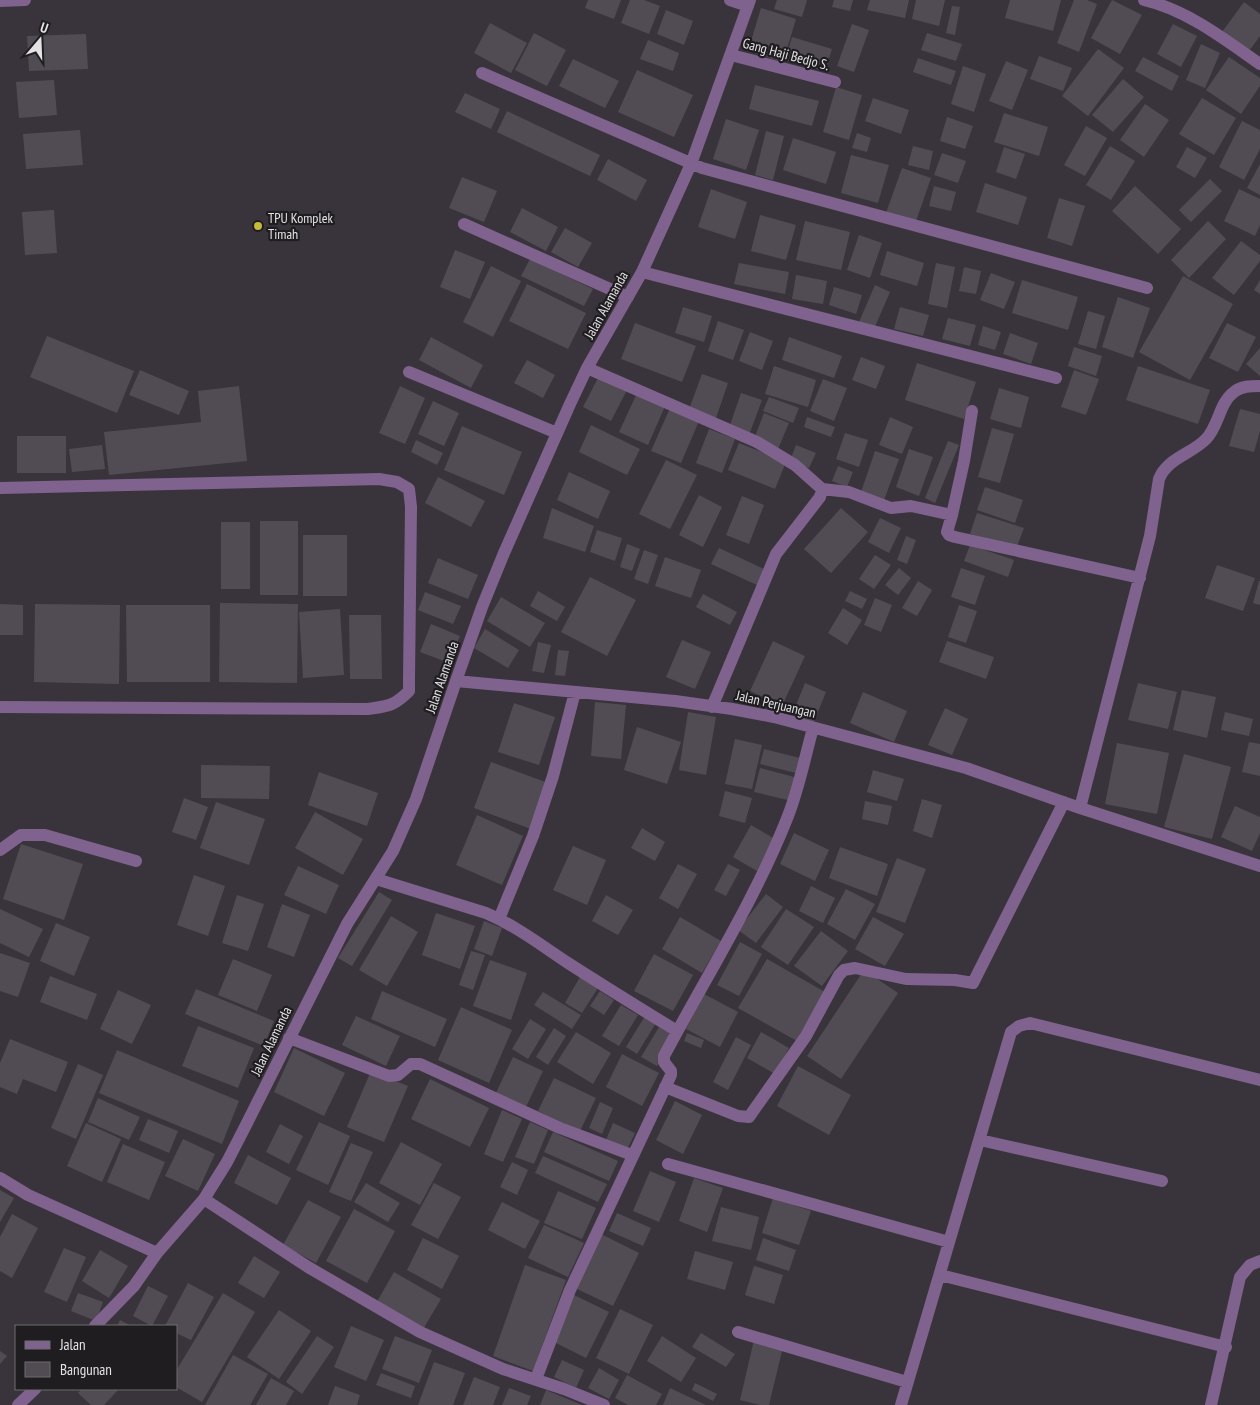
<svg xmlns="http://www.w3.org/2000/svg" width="1260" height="1405" viewBox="0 0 1260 1405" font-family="'PT Sans Narrow',sans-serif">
<rect width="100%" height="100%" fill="#39343b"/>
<path fill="#514c53" d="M588 0H621L614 19 585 8Z
M630 0H644L660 6 649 34 621 23Z
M777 0H807L802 17 774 9Z
M834 0H853L850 11 832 7Z
M870 0H909L905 18 867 10Z
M916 0H945L939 26 912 19Z
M1010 0H1061L1053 31 1005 18Z
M1074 0H1087L1097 4 1079 52 1057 43Z
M1112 0 1142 15 1120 54 1091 38Z
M1244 2 1260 14V36L1249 51 1222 32Z
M952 6 960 7 955 35 946 33Z
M761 8 796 19 783 62 748 51Z
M666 10 693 21 684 45 657 34Z
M490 23 527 43 511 73 474 53Z
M852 24 869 30 854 72 837 66Z
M1173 24 1197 36 1181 67 1157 54Z
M534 33 566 50 547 86 515 70Z
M927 33 962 44 956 61 921 50Z
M86 34 88 69 29 71 27 36Z
M792 37 832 49 825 71 785 60Z
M648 40 679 53 673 71 640 59Z
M1201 44 1220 53 1205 88 1186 80Z
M1098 49 1124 68 1088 116 1062 96Z
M1039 56 1072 68 1063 91 1030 79Z
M1143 57 1179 76 1172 91 1135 71Z
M1229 57 1260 78V86L1241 114 1206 90Z
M918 58 956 71 951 85 913 72Z
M573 59 619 81 605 108 559 86Z
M1006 61 1028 70 1012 110 989 101Z
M963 66 986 74 974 112 951 104Z
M637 70 693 95 674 137 618 112Z
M1123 79 1144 97 1113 132 1092 115Z
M54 80 57 115 19 118 16 82Z
M755 85 819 101 812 126 749 109Z
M836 87 862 95 849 140 823 132Z
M465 93 500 109 491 129 455 112Z
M873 98 909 110 901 134 865 121Z
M1202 98 1236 118 1214 155 1179 134Z
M1145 104 1169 120 1144 157 1120 140Z
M507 111 600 155 590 176 497 132Z
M1004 113 1048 127 1039 156 994 142Z
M947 117 973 126 965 149 940 141Z
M726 119 759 130 746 170 713 159Z
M1242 121 1260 130V149L1244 180 1219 167Z
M1086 126 1107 138 1085 176 1064 165Z
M80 130 83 165 26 169 23 134Z
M766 131 784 136 773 180 755 175Z
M857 133 871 138 867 152 852 148Z
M793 138 836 152 826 184 783 170Z
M913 146 933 151 929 170 908 165Z
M1110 146 1135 161 1111 200 1086 185Z
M1004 147 1025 154 1016 179 996 172Z
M1187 147 1207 158 1195 178 1176 167Z
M942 153 966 161 958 183 934 175Z
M851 155 889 165 878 203 841 193Z
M608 159 647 180 636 201 597 180Z
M1260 164V195L1247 188Z
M902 168 931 178 915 224 886 213Z
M462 177 497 191 484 222 449 208Z
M1210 179 1222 191 1191 222 1179 210Z
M985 183 1027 197 1018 225 976 212Z
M934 186 956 192 951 211 929 206Z
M1135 186 1181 229 1158 254 1112 211Z
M711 189 747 202 735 239 698 227Z
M1239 189 1260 199V225L1255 236 1224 221Z
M1059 198 1085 206 1072 246 1047 238Z
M522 208 558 227 546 251 510 232Z
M54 210 57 253 25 255 22 212Z
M760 215 796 225 786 260 751 251Z
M805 221 850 232 841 270 796 260Z
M1208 221 1226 239 1189 278 1171 260Z
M565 228 592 243 578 267 551 252Z
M859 235 882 243 870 278 847 270Z
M1241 241 1260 255V261L1234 295 1212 278Z
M455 250 485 262 470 299 440 287Z
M887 251 924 263 917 286 880 275Z
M530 259 593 289 584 306 521 276Z
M739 263 789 272 785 294 734 284Z
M936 263 955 267 947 308 928 304Z
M491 266 521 281 493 337 463 322Z
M964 267 981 271 976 294 959 291Z
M991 273 1015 282 1004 309 980 300Z
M796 275 827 281 823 304 792 299Z
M1183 276 1233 304 1190 380 1139 352Z
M1022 280 1078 297 1068 330 1012 313Z
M1260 280V294L1254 290Z
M527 284 586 313 568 349 509 321Z
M875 285 890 292 874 329 859 322Z
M834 287 862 295 856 314 829 305Z
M1118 297 1150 308 1133 358 1102 347Z
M683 307 712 316 704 342 675 333Z
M900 307 929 315 923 336 894 329Z
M1088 311 1105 316 1096 349 1078 344Z
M948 318 976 325 970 346 942 339Z
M718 321 744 330 733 360 708 351Z
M635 323 696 346 682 382 621 359Z
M1227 323 1256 337 1238 372 1209 358Z
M983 326 1001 332 995 350 978 345Z
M750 332 773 341 762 370 739 361Z
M1010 333 1038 343 1031 364 1003 354Z
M47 336 134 371 117 413 30 377Z
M431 337 483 365 471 388 419 360Z
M789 337 842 356 834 378 782 360Z
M1074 347 1102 356 1096 376 1068 366Z
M1260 348V376L1246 364Z
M861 357 885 366 876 389 852 380Z
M527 360 555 375 543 398 514 383Z
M917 363 976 382 964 419 905 400Z
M774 366 816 380 808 407 765 394Z
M1138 366 1210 390 1198 424 1126 400Z
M140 370 189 391 179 415 129 395Z
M1074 370 1099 379 1086 415 1061 407Z
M600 374 628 388 611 421 583 407Z
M702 374 728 383 715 421 688 412Z
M823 379 847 388 834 421 810 411Z
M239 386 247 461 109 475 104 432 201 422 198 391Z
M400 386 425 398 405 444 379 433Z
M999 388 1029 397 1021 428 990 419Z
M638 391 666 404 648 445 619 432Z
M741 393 762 400 749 435 729 428Z
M769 397 799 408 793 423 763 411Z
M433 401 459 413 444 446 418 434Z
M670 408 699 421 681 463 651 451Z
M1240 409 1260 414V431L1254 452 1229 446Z
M764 413 789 423 778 449 754 439Z
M807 417 835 427 831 437 804 427Z
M890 417 913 427 902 454 879 445Z
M591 425 640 449 627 475 579 452Z
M462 426 522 452 504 495 444 470Z
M992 428 1014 434 1000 483 978 477Z
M709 429 735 439 722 473 696 463Z
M845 433 868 440 859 467 836 459Z
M17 436H66V473H17Z
M416 440 443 453 437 465 411 452Z
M948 441 959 445 935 503 925 498Z
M739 443 786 462 775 489 728 470Z
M102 445 105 469 72 472 69 449Z
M796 445 816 453 809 468 799 464 801 462 791 458Z
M909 449 933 457 919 496 896 487Z
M875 451 899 459 883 503 860 495Z
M666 460 697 475 670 529 639 514Z
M838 466 853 472 847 487 832 481Z
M569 472 610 491 598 519 557 500Z
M438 477 485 501 471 527 425 503Z
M985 487 1023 500 1015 523 977 510Z
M699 495 722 507 703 547 679 535Z
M742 496 764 505 749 544 726 535Z
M552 508 594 526 585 552 543 538Z
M841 508 868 532 831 573 804 549Z
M977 513 1024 528 1016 549 970 534Z
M880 518 901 528 889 553 868 542Z
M260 521H298V595H260Z
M221 522H250V589H221Z
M597 530 622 538 615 561 590 552Z
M303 535H347V596H303Z
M906 536 916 540 907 564 897 560Z
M627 544 640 549 632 571 620 567Z
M970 545 1014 560 1008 577 964 561Z
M719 548 764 569 757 585 711 564Z
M644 550 658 555 648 584 634 579Z
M875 555 891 565 874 589 859 579Z
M665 557 701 570 691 598 655 586Z
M438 558 478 575 468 599 428 583Z
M1217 565 1255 578 1243 611 1205 598Z
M899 568 911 578 898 595 885 585Z
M961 568 985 576 975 605 951 597Z
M590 577 636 600 607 656 561 632Z
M918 581 932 590 917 616 902 608Z
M1259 581H1260V605L1253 603Z
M538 591 565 607 557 621 530 606Z
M850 591 867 599 862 609 845 601Z
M425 592 461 606 453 624 418 610Z
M703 594 737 612 730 625 696 607Z
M501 597 545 623 530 647 487 621Z
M875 598 892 605 881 632 864 625Z
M220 603 298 604 297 683 219 682Z
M0 604 23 605V635H0Z
M35 604 120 605 119 684 34 682Z
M126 605H210V682H127Z
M959 605 977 611 966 643 948 637Z
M843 608 862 620 847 645 828 633Z
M340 609 344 675 303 678 299 612Z
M349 615H381L382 679H350Z
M431 624 460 636 449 663 420 652Z
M485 629 519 650 508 668 474 648Z
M682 640 711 652 695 689 666 677Z
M773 641 805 656 782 706 750 691Z
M947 641 994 657 986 679 939 662Z
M538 642 551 645 544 673 532 671Z
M558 650 569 651 565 676 555 675Z
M805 683 826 692 813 724 792 715Z
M1138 683 1177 692 1168 729 1128 720Z
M1182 690 1216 697 1207 738 1173 730Z
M863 692 907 711 894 742 850 723Z
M595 702 626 705 621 759 591 756Z
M514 703 555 717 539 765 498 752Z
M945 708 968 719 952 755 928 745Z
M688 712 716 717 706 775 679 770Z
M1225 712 1253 719 1249 736 1221 730Z
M637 727 681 742 667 784 624 770Z
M735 739 762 745 752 789 725 784Z
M1249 742 1260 744V776L1242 772Z
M1117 743 1169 753 1157 814 1105 804Z
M764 749 804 759 800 774 760 764Z
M1184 754 1231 767 1212 839 1164 827Z
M491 762 548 783 531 829 474 808Z
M201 765 270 766 269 799 201 798Z
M760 768 798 778 792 801 754 792Z
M873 770 904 779 897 801 867 792Z
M319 772 378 793 367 826 308 805Z
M725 791 752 798 745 823 719 816Z
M184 798 208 807 196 840 172 832Z
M922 799 942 805 932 838 913 831Z
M865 801 892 806 888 825 862 819Z
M216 802 265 819 249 865 200 848Z
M1235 806 1260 817V833L1252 851 1221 837Z
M315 812 363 839 343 875 295 848Z
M477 815 523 836 502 885 456 865Z
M751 825 775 839 757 871 733 857Z
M642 828 665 842 655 861 631 848Z
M794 833 829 850 815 881 780 864Z
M21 844 83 864 64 920 3 899Z
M573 846 606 860 587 905 553 890Z
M840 847 888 864 877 896 829 878Z
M897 858 926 869 905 923 876 912Z
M678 864 697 874 678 909 659 898Z
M728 864 740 870 726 896 714 890Z
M298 866 339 885 326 914 284 895Z
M194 875 225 886 208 936 177 925Z
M811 886 835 898 823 923 799 911Z
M846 889 875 904 855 940 827 924Z
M379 892 392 900 352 966 338 958Z
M766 894 783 907 756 943 738 930Z
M237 895 264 904 248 951 222 943Z
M606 895 633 910 618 935 592 921Z
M282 904 310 915 294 957 267 947Z
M0 909 43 929 29 957 0 943Z
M786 909 814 927 788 965 761 947Z
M436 913 475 926 460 969 422 955Z
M391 916 418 932 387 986 359 970Z
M680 917 721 941 702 973 662 949Z
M873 917 904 934 885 966 855 949Z
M484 921 502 928 492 956 474 949Z
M56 923 90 937 74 976 40 961Z
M821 931 848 951 822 986 794 966Z
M740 942 762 954 739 996 717 985Z
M471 951 485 955 473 990 459 985Z
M0 953 30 963 18 997 0 991Z
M654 954 693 975 673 1011 634 991Z
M233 959 272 975 257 1011 218 995Z
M767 959 825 992 797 1041 738 1008Z
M490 960 527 973 511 1020 473 1006Z
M864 970 898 993 841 1079 807 1056Z
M50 976 97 994 87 1020 40 1002Z
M580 977 598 988 582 1013 565 1003Z
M196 989 274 1021 264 1046 185 1014Z
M118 990 151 1005 132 1044 100 1029Z
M382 991 447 1019 435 1047 371 1019Z
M600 991 614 1000 604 1015 590 1006Z
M543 992 581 1015 572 1029 534 1005Z
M704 994 738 1012 720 1047 686 1029Z
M621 1005 638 1015 619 1046 602 1036Z
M461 1007 512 1030 489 1083 438 1060Z
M356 1016 400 1036 386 1066 342 1045Z
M645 1016 656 1023 637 1054 626 1047Z
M530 1019 546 1029 528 1059 512 1049Z
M198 1026 254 1048 238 1088 182 1066Z
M659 1027 674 1036 657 1066 641 1057Z
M554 1028 566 1036 548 1065 536 1057Z
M576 1032 611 1053 593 1084 557 1062Z
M761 1032 789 1048 775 1074 747 1058Z
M687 1033 704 1040 701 1048 684 1041Z
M736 1037 751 1045 728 1090 713 1082Z
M10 1039 68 1062 56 1092 23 1079 17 1094 0 1087V1063Z
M294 1048 345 1073 324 1116 274 1092Z
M117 1050 239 1101 222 1144 99 1093Z
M622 1054 659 1073 642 1106 606 1087Z
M513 1057 543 1071 525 1109 495 1095Z
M78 1064 103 1075 76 1139 51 1128Z
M798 1066 851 1095 829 1135 777 1106Z
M371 1071 408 1086 384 1142 347 1127Z
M554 1078 596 1098 580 1131 538 1111Z
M430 1079 489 1108 470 1147 411 1119Z
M98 1098 140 1117 129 1140 88 1122Z
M675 1101 702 1115 683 1154 656 1140Z
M600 1102 613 1108 602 1134 589 1128Z
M502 1110 522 1119 503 1162 484 1154Z
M148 1119 178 1131 169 1153 139 1140Z
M319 1122 350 1136 328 1185 296 1170Z
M530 1122 548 1130 534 1164 515 1157Z
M86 1123 121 1139 102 1182 67 1166Z
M613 1123 635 1133 627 1150 606 1140Z
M280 1124 303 1136 289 1164 266 1152Z
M553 1132 618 1161 609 1181 544 1152Z
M183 1139 215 1154 198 1191 165 1176Z
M401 1142 442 1164 420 1205 379 1183Z
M351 1143 373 1152 351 1201 329 1192Z
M123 1144 165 1162 149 1200 107 1182Z
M248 1155 291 1178 277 1205 234 1183Z
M543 1156 607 1184 598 1202 535 1173Z
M512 1162 528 1170 517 1195 500 1187Z
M650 1171 676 1182 659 1222 633 1211Z
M694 1178 723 1188 707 1232 679 1221Z
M366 1183 400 1203 388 1222 354 1202Z
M434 1183 461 1197 438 1239 411 1225Z
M0 1190 14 1198 0 1222Z
M558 1191 596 1208 582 1239 544 1223Z
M773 1198 811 1211 799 1245 762 1233Z
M308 1200 341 1217 316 1263 283 1245Z
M502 1202 540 1221 525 1249 488 1230Z
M721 1207 759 1217 751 1250 712 1241Z
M354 1209 395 1231 367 1283 326 1261Z
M617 1213 651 1228 643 1246 609 1231Z
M12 1214 38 1228 12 1278 0 1271V1237Z
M544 1225 584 1243 568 1277 528 1258Z
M601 1234 639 1253 613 1306 575 1288Z
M423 1238 459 1256 442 1289 407 1270Z
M763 1238 796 1250 789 1271 756 1260Z
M64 1248 86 1257 67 1302 44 1292Z
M100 1250 128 1266 109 1298 82 1281Z
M695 1251 733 1262 725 1290 687 1279Z
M254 1256 280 1272 264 1298 238 1283Z
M525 1265 566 1280 533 1371 493 1356Z
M754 1266 783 1275 774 1304 745 1295Z
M394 1272 441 1299 422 1331 375 1305Z
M188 1283 214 1297 191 1340 176 1333V1326H165Z
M148 1286 168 1296 152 1326 133 1316Z
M78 1293 103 1302 96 1321 71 1311Z
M223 1293 255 1312 202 1402 176 1387V1371Z
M574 1295 609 1312 586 1358 552 1341Z
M620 1309 653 1325 629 1374 596 1358Z
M279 1310 311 1331 279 1379 247 1357Z
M120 1320 131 1326H117Z
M351 1326 384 1340 366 1381 334 1367Z
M701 1333 735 1354 726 1367 692 1347Z
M317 1336 334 1347 302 1394 286 1382Z
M395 1336 432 1350 419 1383 382 1369Z
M662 1336 696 1358 681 1382 647 1361Z
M754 1340 783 1347 769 1405H760L740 1400Z
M0 1351 7 1356 0 1364Z
M233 1355 268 1374 250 1405H205Z
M562 1360 584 1370 576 1388 554 1377Z
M434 1362 465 1373 453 1405H418Z
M599 1368 619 1380 609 1399 588 1388Z
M381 1373 415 1386 411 1398 376 1385Z
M627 1375 662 1394 656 1405H628L615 1398Z
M474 1377 500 1387 493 1405H463Z
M271 1378 294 1391 286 1405H256Z
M695 1383 717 1394 713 1401 692 1390Z
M335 1386 360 1395 357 1405H328Z
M509 1388 531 1396 527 1405H502Z
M670 1388 706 1405H663Z
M82 1389H119L104 1405H91L78 1393Z
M546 1390 582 1405H540Z"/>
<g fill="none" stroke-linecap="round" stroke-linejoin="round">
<path stroke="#80628e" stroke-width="12" d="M730 0 748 6
M1144 0C1187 10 1224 39 1260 64
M0 1 25 0
M731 55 835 82
M482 73 702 168 1147 288
M464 224 628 297
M642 272 1056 378
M587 368 757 442 795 465 822 489 849 492 891 508 911 506 952 515 947 532 949 535 955 537 1140 578
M409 372 557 433
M0 488 379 479 397 482 409 489 411 507 409 679V691C394 706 389 706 368 709L0 707
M952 515 964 461 972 411
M456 681 675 701 732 709 774 717 966 768 1080 808 1260 866
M712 707 776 554 820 497 822 489
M1080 808 1150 536 1159 479C1167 458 1192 454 1206 439 1219 426 1219 403 1234 392 1241 386 1251 386 1260 386
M0 850 21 835H45L136 861
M376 879 486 913C516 926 541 945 568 963 604 986 641 1009 677 1031
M499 919 533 836 553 776 575 692
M289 1038 389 1076 398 1075 411 1064H420L560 1128 632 1155
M665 1087 738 1116 749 1117 806 1036 839 975 844 970 855 968 906 979 955 980 973 983 1064 802
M980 1140 1162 1181
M668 1164 949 1242
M0 1178 28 1195 157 1253
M204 1199 308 1267 420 1332 503 1369 564 1389 604 1405
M940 1275 1226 1347
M95 1326 134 1286 157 1253 204 1199 227 1162 245 1127 347 924 393 851 416 799 456 681 482 607 504 553 570 404 587 368 642 272 691 164 750 0
M738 1332 907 1382
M536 1379 570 1290 671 1075V1071L664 1062V1056C706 977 755 900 788 816 799 788 805 757 813 728
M18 1405 35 1389
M901 1405 1011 1032 1019 1026 1030 1023 1260 1080
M1211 1405 1240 1277 1250 1265 1260 1261"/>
</g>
<circle fill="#c6bc3c" stroke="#1f1d20" stroke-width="2" cx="258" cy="226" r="5"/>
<g text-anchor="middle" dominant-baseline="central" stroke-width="4.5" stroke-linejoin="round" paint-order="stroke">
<g font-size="14" fill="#e5e2e6" stroke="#1f1d20">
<text transform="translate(786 54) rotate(15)">Gang Haji Bedjo S.</text>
<text transform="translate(606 305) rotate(-61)">Jalan Alamanda</text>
<text transform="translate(442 677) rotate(-71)">Jalan Alamanda</text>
<text transform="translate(776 704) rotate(13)">Jalan Perjuangan</text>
<text transform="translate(271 1041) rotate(-64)">Jalan Alamanda</text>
</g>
<g font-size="14" fill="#e5e2e6" stroke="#1f1d20" text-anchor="start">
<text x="268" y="218">TPU Komplek<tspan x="268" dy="16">Timah</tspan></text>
</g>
</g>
<rect x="15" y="1325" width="162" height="65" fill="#1f1d20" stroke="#6e6c6f"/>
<rect x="25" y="1341" width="25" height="8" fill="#80628e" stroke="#6e6c6f"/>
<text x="60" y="1350" font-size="15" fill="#e5e2e6">Jalan</text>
<rect x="25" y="1362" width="25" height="15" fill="#514c53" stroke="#6e6c6f"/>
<text x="60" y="1375" font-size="15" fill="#e5e2e6">Bangunan</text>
<g transform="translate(40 40) rotate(19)" stroke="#1f1d20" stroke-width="4" paint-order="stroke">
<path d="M0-4L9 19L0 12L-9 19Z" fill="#e5e2e6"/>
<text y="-8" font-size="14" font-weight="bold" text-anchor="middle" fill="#e5e2e6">U</text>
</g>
</svg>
